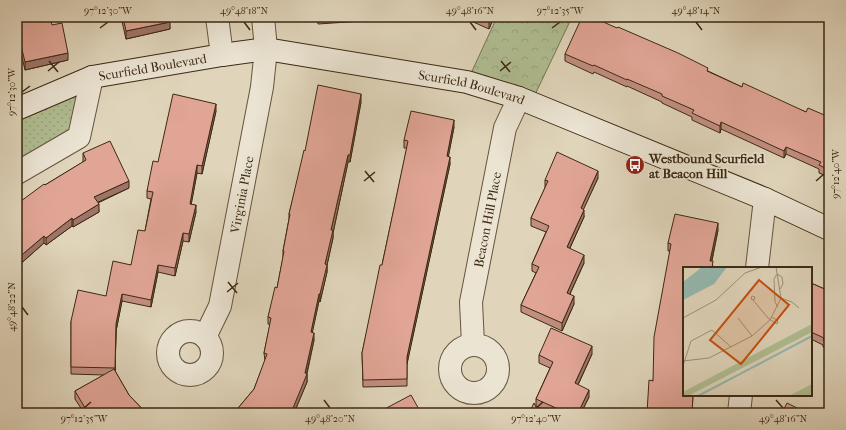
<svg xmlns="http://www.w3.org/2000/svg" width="846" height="430" viewBox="0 0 846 430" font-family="'IM FELL French Canon',serif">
<defs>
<pattern id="grass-dots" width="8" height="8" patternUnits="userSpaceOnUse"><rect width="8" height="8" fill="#b0be92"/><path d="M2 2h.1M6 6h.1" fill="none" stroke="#98a37d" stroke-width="1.8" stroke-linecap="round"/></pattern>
<pattern id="forest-crowns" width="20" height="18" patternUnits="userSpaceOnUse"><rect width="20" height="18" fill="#b0be92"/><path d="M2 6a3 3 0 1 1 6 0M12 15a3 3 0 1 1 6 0" fill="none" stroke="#98a37d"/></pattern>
</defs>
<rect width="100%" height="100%" fill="#e0d5bb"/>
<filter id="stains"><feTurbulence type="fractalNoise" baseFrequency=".005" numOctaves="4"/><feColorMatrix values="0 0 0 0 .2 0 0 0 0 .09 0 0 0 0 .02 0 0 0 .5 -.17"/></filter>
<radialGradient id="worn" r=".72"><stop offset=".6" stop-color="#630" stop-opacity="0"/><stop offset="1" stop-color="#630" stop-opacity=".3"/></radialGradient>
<path fill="url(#grass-dots)" stroke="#767452" d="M92 77 79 137 17 173V109Z"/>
<path fill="url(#forest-crowns)" stroke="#767452" d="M497 17H572L531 103 467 82Z"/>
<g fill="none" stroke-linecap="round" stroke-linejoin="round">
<g stroke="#65543d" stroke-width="24">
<g id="street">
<path d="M217 17 222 55"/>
<path d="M17 173 79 137 92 77"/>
<path d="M757 268 765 199"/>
<circle cx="190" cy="353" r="22"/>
<path id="s1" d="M205 337 220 306 262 87 266 49 263 17"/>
<path id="s2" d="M473 344 471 302 505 128 519 98"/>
<circle cx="474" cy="369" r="24"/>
<path d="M739 413 741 395"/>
</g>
</g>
<g stroke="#3c2913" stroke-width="24">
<g id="secondary">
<path id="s3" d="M17 109 92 77 222 55 266 49 467 82 519 98 765 199 829 229"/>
</g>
</g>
<use href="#street" stroke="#ebe4d3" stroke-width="22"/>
<use href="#secondary" stroke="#ebe4d3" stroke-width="22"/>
</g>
<path fill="#c28e81" stroke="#3c2913" d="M17 17 52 25 68 60 25 70 17 36Z
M121 17H169L170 29 126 39Z
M317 17H362V21L318 24Z
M445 17H457L454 22Z
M462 17H494L489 29Z
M565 54 708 71 742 87 806 112 829 117V177L819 173V169L786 154 784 158 721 129 720 133 692 120V117L662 103V102L627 86V87L594 72 593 74 565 61Z
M361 102 350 162H348L333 233V238L327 265V272L320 302 319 301 312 332 314 340 307 374V382L294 413H234L254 389 265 361 264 353 270 325 268 324V317L277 288 283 258V251L289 219V214L305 151Z
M216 111 202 174 197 173 191 204 196 212 189 242 183 241 175 276 158 272 151 307 122 301 116 331 115 371 129 395 146 413H84L75 399V391L104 375 71 374V321L106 296 131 265 145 231 151 199 147 198V191L158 162Z
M454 127 448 157 450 164 407 363V386L363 387 362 353 382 265 407 148H404V140Z
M83 153 129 188 98 203 99 212 73 227 72 226 46 245 44 243 17 267 45 185 83 162Z
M598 178 583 209 584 217 570 248 584 263 570 294 574 304 562 331 521 312V305L536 273 532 271V264L546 232 531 226V218L545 188V180Z
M718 230 712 261 713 268 684 395H693L692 413H647L653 381 670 251H668V243Z
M811 283 829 291V350L823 347V345L811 339Z
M592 354 578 385 589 397 581 413H551L536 406V399L550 368 539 363V355Z"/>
<path fill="#9e7469" stroke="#3c2913" d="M454 17H457L454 22Z
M491 17H494L489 29V22Z
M170 22V29L126 39V31Z
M68 53V60L25 70V62Z
M361 94V102L350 162V155Z
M216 104V111L202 174V166Z
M454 120V127L447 164V156Z
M721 122V129L720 133V126Z
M786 147V154L784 158V151Z
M348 155V162L333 233V238L327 265V272L320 302V294L331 230Z
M450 157V164L407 364V357Z
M197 165V173L190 211V204Z
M598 171V178L581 215V208Z
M129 181V188L94 204V197Z
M99 204V212L73 227V220Z
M196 205V212L189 242V234Z
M584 210V217L567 254V247Z
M72 218V226L46 245V238Z
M718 223V230L710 268V261Z
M183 233V241L175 276V268Z
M44 236V243L17 267V259Z
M584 255V263L567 300V293Z
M158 265V272L151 307V300Z
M122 294V301L116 331 115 375 116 324Z
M319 294V301L311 339V332Z
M574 296V304L562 331V323Z
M314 333V340L306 376 307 374V382L294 413H291L305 373Z
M592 346V354L575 391V383Z
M589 390V397L581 413H578Z"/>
<path fill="#e1a596" stroke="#3c2913" d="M17 17H50L52 25 62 23 68 53 25 62 17 29Z
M123 17H169L170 22 126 31Z
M479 17H491L489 22Z
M582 17H592L617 28 618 27 678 53 708 68 707 71 742 87 743 83 806 112 808 108 829 117V170L819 165 821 162 786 147 784 151 721 122 720 126 692 113 694 110 662 96V94L627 79V80L594 65 593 66 565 54Z
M318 85 361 94 350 155H348L331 230H333L325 264 327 265 320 294H319L311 332 314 333 305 373 307 374 291 413H234L254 389 267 354 264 353 271 318 268 317 275 287 277 288 284 251H283L290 214H289L304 150 305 151Z
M173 94 216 104 202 166 197 165 190 204 196 205 189 234 183 233 175 268 158 265 151 300 122 294 116 324 115 368 71 367V321L78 290 106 296 113 261 131 265 138 230 145 231 153 192 147 191 153 161 158 162Z
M411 111 454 120 447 156 450 157 407 357V379L363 380 362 353 380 265H382L408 141 404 140Z
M110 141 129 181 94 197 99 204 73 220 72 218 46 238 44 236 17 259V204L44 184 45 185 86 160 83 153Z
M557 152 598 171 581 208 584 210 567 247 584 255 567 293 574 296 562 323 521 305 539 267 532 264 549 226 531 218 548 181 545 180Z
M675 214 718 223 710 261H713L712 268H684V395H693L692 413 677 412 676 413H647L649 380 653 381 654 337 671 244 668 243Z
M811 283 829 291V343L823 340 824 338 811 332Z
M551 328 592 346 575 383 589 390 578 413H567L536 399 553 362 539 355Z
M114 369 129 395 146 413H88L75 391Z
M411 395 421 413H377Z
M534 403 539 413H529Z
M787 403 807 413H782Z"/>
<path fill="none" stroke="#3c2913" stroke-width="1.5" d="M244 22 250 30M470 22 476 30M696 22 702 30M100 28 108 22M552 28 560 22M49 61 58 72M501 61 510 72M48 71 59 62M500 71 511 62M22 92 30 86M365 171 374 182M364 181 375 172M816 181 824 174M228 282 237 293M227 292 238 283M22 307 28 315M324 400 330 408M776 400 783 408M84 408 91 402M536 408 543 402"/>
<defs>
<g id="bus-disc" transform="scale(1)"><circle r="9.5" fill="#8f2418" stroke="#ebe4d3"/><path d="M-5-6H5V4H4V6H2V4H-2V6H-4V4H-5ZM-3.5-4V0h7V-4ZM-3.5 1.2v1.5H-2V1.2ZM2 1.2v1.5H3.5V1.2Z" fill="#fff"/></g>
</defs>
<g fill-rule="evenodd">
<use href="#bus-disc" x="635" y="165"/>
</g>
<g text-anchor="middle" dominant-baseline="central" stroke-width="3" stroke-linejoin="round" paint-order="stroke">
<g font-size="13" fill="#3c2913" stroke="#ebe4d3">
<text stroke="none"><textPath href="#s3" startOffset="143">Scurfield Boulevard</textPath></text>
<text stroke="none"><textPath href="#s3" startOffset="467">Scurfield Boulevard</textPath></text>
<text stroke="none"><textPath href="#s1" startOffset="148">Virginia Place</textPath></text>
<text stroke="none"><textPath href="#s2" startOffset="126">Beacon Hill Place</textPath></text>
</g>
<g font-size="13" font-weight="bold" fill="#3c2913" stroke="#ebe4d3" text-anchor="start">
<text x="649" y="158">Westbound Scurfield<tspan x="649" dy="15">at Beacon Hill</tspan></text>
</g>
</g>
<g transform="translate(683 267)">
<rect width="129" height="129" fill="#e0d5bb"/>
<path d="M129 57V65L5 129H0V125ZM129 117V129H106Z" fill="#b0be92"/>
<path d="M19 0H44L31 17 0 33V15Z" fill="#94b9b1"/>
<path fill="none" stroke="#94b9b1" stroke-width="2" d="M15 129 129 69"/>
<path fill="none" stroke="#9e9078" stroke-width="1" d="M69 29 72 30 71 33 68 32ZM98 31 109 35 116 41M70 33 85 51 94 57 95 54 89 50M95 40 92 35 91 12 94 7 99 10 100 17 97 22M0 51 33 33 62 6 79 0M55 51 69 69M0 94 26 91 69 69 87 53 98 31 93 0M0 99 8 74 29 63 48 80"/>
<path fill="#c64f0d" fill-opacity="0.15" stroke="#c64f0d" stroke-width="2" d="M76 13 106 38 58 97 27 73Z"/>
<rect width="129" height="129" fill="none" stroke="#3c2913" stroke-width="2"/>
</g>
<rect width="846" height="430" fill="none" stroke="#e0d5bb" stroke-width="44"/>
<rect x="22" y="22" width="802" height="386" fill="none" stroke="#3c2913" stroke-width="1.5"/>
<g font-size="10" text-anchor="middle" fill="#3c2913">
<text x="108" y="14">97°12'30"W</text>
<text x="244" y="14">49°48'18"N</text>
<text x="470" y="14">49°48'16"N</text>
<text x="560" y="14">97°12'35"W</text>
<text x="696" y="14">49°48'14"N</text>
<text transform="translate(11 92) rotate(-90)" y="4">97°12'30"W</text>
<text transform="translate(835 174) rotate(-90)" y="4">97°12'40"W</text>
<text transform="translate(11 307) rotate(-90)" y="4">49°48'22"N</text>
<text x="84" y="422">97°12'35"W</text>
<text x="330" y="422">49°48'20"N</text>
<text x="536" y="422">97°12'40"W</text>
<text x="783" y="422">49°48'16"N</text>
</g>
<rect width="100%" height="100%" filter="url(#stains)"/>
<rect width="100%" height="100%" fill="url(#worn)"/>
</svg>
